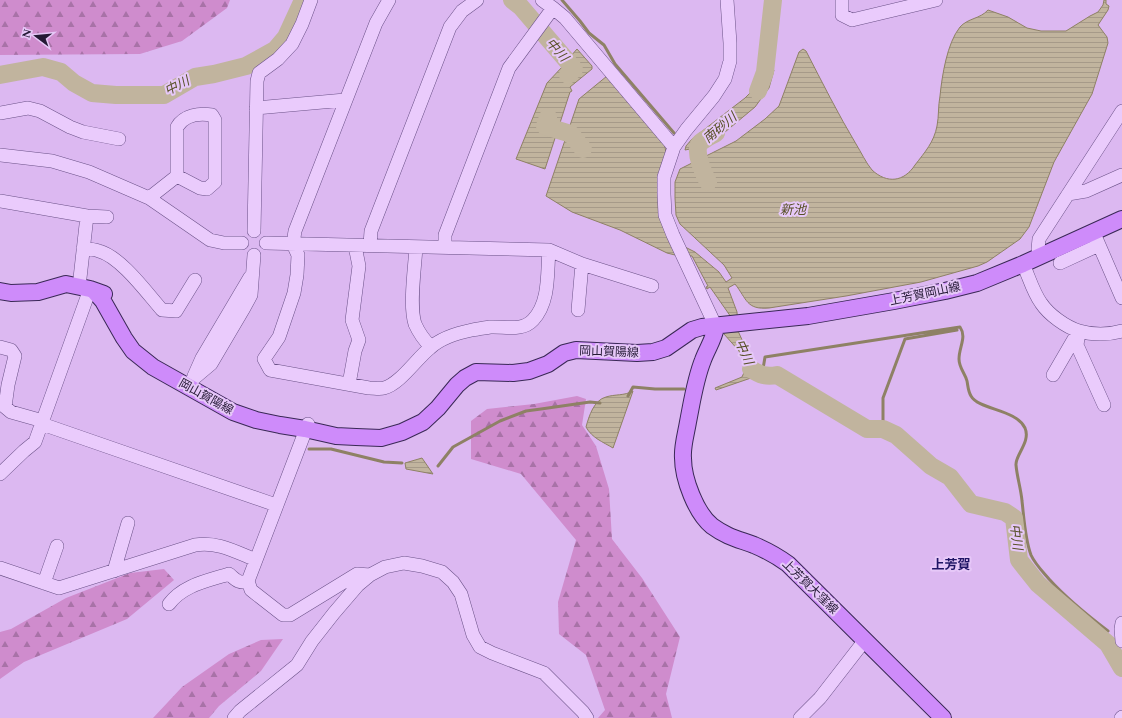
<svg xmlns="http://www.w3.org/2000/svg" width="1122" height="718" viewBox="0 0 1122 718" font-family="Spectral,'Noto Sans JP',serif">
<defs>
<pattern id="forest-firs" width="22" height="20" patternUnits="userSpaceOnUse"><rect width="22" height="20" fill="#cf8ccd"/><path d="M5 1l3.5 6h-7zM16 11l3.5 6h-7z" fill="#a872a7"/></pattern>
<pattern id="water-rules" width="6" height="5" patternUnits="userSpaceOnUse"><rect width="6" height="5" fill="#c1b49e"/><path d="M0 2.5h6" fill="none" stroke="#a69a89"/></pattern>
</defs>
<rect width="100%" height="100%" fill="#dcb8f1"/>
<path fill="url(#forest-firs)" d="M0 0H230L227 8 182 41 140 54 0 55Z
M577 396 586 399 582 425 596 446 609 489 612 539 642 578 680 637 666 694 672 718H598L605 710 586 655 559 634 558 602 576 540 521 474 471 459V421L487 409 534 404Z
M164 569 174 580 127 619 24 662 0 679V632L11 629 66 598 130 573Z
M283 639 261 671 219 706 209 718H153L182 687 229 654 261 640Z"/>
<path fill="url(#water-rules)" stroke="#8e8165" d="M1104 0H1106V4L1109 6 1108 10 1098 25 1107 37 1108 43 1092 94 1054 162 1029 227 1020 239 987 262 978 266 921 282 846 296 769 308C746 310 747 299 735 284L728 288 737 312 738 331 755 368 767 374 776 372 773 376 769 379 764 378 762 382 751 378 716 390 715 388 742 377 746 368 739 351 724 334 723 331 731 317 710 287 707 289 706 287 708 286 692 256 675 255 667 253 620 230 572 212 546 196 579 99 607 76 664 141 666 153 659 209 685 247 695 252 719 272 726 282 732 278 724 265 680 224 676 215 675 198V182L680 169 736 141 765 119 779 106 799 52 803 49 806 51C822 82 838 114 856 144 861 152 866 163 872 170 887 184 904 182 915 165 925 152 934 142 937 126 939 116 938 106 940 96 942 76 947 43 960 27 968 18 980 19 988 10L1008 17 1027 28 1041 31H1066L1090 16 1098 12 1103 5Z
M577 49 592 66V69L570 87 572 91 570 92 545 169 516 159 547 83 563 66 562 59 565 55 570 57Z
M758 67 774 70 769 88 755 107 725 132 695 148 685 150 686 146 692 139 745 98 753 90 758 80Z
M633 391 613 448C603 442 592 438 586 427 589 416 594 400 606 397 615 394 624 396 633 391Z
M422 458 433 474 406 469 405 463Z"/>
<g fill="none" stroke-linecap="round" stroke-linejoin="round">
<path stroke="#8e8165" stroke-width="3" d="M562 0 580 21 589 33 604 45 615 64 674 133
M762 375 765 357 960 327C967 337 959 347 959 359 959 368 965 373 967 381 968 386 968 391 971 396 979 410 1016 409 1025 428 1031 442 1015 455 1016 465 1017 477 1021 489 1022 501 1024 518 1025 539 1031 555 1035 564 1043 572 1049 579 1067 599 1087 615 1108 631
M628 396 633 387 655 389H684
M883 429V398L905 339 957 330
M309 449H331L384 462 402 463
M438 466 453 447 500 421 526 411 541 409 590 402 600 403"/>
<path stroke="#c1b49e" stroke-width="18" d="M512 0 521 7 574 69 568 75
M0 75 43 67 61 72 74 83 92 93 116 95H164L195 77 214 74 246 66 275 50 286 37 303 0
M758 91 765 72 773 0
M548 117 545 126 571 134 583 149
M708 182C704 174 693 151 700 143 704 139 711 136 716 133
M751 369C760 375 766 377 777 375L867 429H883L896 435 931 466 950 477 971 504 1005 512 1014 518 1019 560 1038 584 1108 644 1122 668"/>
<g stroke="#6b5288" stroke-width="14">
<path id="minor" d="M389 0 376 23 295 231 293 244 298 255 297 275 294 293 279 337 264 359 270 370 369 388C374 388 380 389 384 388 400 384 417 358 430 348 441 338 457 333 472 330 477 329 484 328 490 327 504 326 522 332 533 320 550 302 547 273 549 250
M542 0 553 8 565 18 674 147
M842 0V15L852 20 936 0
M256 108 345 100
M0 113 28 108 40 111 70 127 83 132 119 139
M0 155 52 161 89 172 149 198 210 240 224 243H242
M1068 194 1086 191 1122 175
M149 198 177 176V127C184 115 199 113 212 115L215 120V182L207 189 200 188 177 176
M0 201 87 216 107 217
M254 231 257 81 259 73 278 59 292 44 302 24 311 0
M1093 231 1122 298
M266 243 549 250 582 264 652 286
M370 245 371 231 450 27 462 11 477 0
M416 247C415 266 409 306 415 324 419 333 424 340 431 347
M445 247V235L509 68 553 8
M83 249C88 249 94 249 99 251 121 257 147 293 162 310L176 311 195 280
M1040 255 1038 249 1039 239 1122 111
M1060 263 1099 245
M1023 264C1029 277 1033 292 1041 303 1049 315 1066 327 1079 331 1092 335 1109 335 1122 331
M79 287 87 216
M578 310 582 264
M716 327 673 235 665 215 664 194V177L674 147 686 130 714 96 725 79 730 61V43L727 0
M1079 331 1077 345 1104 405
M0 347 11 350 15 356 8 385 5 407 11 412 43 421
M1053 375 1078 332
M194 376 202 358 250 277
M192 380 211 364 244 308 251 295 254 255
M349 384 355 351 359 340 352 320 359 266 355 246
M42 424 276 505
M308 424 248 581 251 590 283 615H290L357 574 370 575
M0 474 24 451 35 442 90 289
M0 568 59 588 195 545C217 541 236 552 256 560
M114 571 128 523
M44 583 57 546
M169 604C183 585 207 581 229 574 236 580 239 584 248 581
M1122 623 1121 629 1122 641
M234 718 240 711 297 665 312 641 334 613 358 585 370 575 385 567 404 563 422 566 442 572 453 582 461 594 473 635 480 647 492 653 544 673 583 712 587 718
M800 718 820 698 865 640
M1121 718 1122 717"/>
</g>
<g stroke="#392855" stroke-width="18">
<path id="major" d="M0 291 11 293 38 292 66 284 90 289 104 294
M95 292 103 301 124 338 133 351 153 367 233 412 256 420 280 425 305 429 336 436 356 437 381 438 402 432 423 422 438 408 457 385 465 378 476 372 513 373 529 371 548 364 564 353 576 350 637 353 653 352 666 348 692 330 702 327 808 316 894 301 945 291 977 283 1023 264 1122 219
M716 327C714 339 707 349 703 360 695 380 692 402 688 422 686 434 682 447 683 458 683 479 696 513 712 526 727 537 738 539 754 545 766 550 777 556 788 564L943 718"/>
</g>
<use href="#minor" stroke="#eacbfc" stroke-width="13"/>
<use href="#major" stroke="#ce8bfa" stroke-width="16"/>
</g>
<g text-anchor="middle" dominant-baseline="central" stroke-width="4" stroke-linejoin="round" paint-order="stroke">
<g font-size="12" fill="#241935" stroke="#e6c8f8">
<text transform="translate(925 294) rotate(-12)">上芳賀岡山線</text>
<text transform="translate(609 352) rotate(2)">岡山賀陽線</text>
<text transform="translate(206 397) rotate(29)">岡山賀陽線</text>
<text transform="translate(810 587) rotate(44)">上芳賀大窪線</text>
</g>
<g font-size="13" font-style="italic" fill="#575026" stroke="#e6c8f8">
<text transform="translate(557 50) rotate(48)">中川</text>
<text transform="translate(177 86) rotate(-27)">中川</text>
<text transform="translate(720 128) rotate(-40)">南砂川</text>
<text x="793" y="210">新池</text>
<text transform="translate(744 352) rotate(66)">中川</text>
<text transform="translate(1016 537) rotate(83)">中川</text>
</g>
<g font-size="13" font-weight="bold" fill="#1f1565" stroke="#e6c8f8">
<text x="951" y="565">上芳賀</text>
</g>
</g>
<g transform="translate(36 36) rotate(286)" stroke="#e6c8f8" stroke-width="3" paint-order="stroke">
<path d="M0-3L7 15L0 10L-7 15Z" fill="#241935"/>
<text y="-6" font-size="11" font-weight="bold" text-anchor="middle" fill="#241935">N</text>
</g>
</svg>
